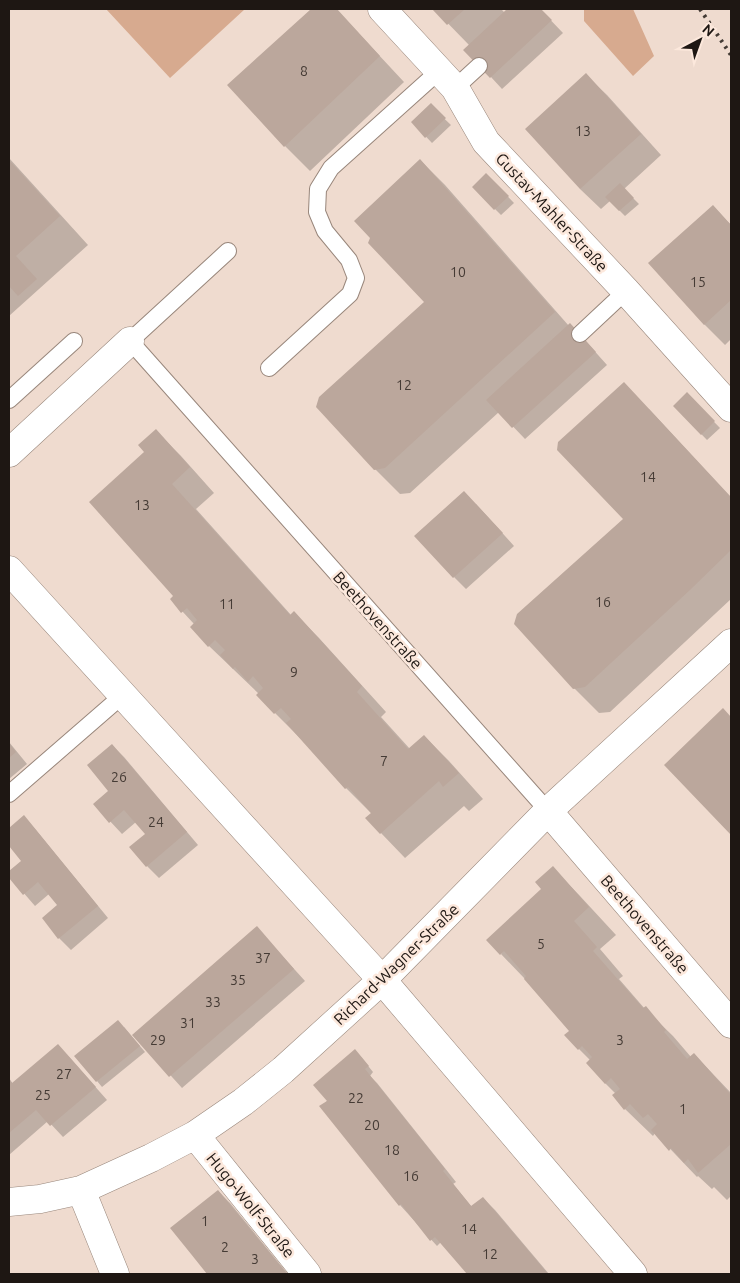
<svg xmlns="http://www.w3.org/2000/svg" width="740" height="1283" viewBox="0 0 740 1283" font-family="Ubuntu,sans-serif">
<rect width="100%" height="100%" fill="#efdbcf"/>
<path fill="#d7aa8f" d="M106 9H245L170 78Z
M584 9H633L654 56 633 76 584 21Z"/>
<path fill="#0003" d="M313 9H336L404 82 310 171 285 146 229 85Z
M434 9H502V10L505 13 509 9H540L563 33 502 89 491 77 469 45Z
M586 75 607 95 661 155 624 189 639 204 625 216 610 201 601 209 580 189Z
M430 105 451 125 432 143 412 122Z
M9 158 88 245 9 316Z
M420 160 445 185 569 326 582 337 607 365 525 439 499 412 410 493 400 494 375 469 425 302Z
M486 174 514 203 501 215 473 187Z
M713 206 731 225V339L725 345 704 324Z
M687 394 720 428 707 440 674 406Z
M649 409 731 498V599L610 712 599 713 574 688 625 519Z
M156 431 181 456 214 493 196 509 291 615 294 613 319 638 386 712 381 717 410 749 424 736 449 761 483 799 469 811 464 806 405 858 381 833 372 814 346 788 300 737V738L275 713 259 694 209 646 194 624 171 599 174 596 146 452Z
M476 504 514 546 466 589 454 577Z
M723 710 731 718V833L666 765Z
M9 742 27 764 9 779Z
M112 745 124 757 198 845 159 878 147 866 146 834 136 822 122 834 94 804 110 791Z
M24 817 35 829 108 918 71 950 59 938V905L49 894 35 906 9 876V873L23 861 9 844V830Z
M553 868 580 896 616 935 600 949 623 976 619 979 645 1009 673 1036 691 1057 694 1054 731 1093V1196L727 1200 714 1187 712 1189 698 1176 697 1177 655 1133 653 1136 625 1109 616 1094 605 1083 590 1060 579 1049 571 1031 525 979 501 954 543 889Z
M257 928 305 981 182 1088 134 1035Z
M124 1027 145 1052 102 1087 97 1081Z
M69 1057 107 1100 63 1137 48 1121 9 1155V1078L13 1084Z
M361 1057 373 1072 370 1076 377 1083 456 1182 453 1184 472 1207 483 1198 495 1210 549 1274H468L441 1242 437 1246 400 1205 321 1107 328 1100Z
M218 1191 230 1203 288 1274H209L172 1228Z"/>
<path fill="#bba79c" d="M311 9H337L380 56 284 147 227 85Z
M432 9H465L447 25Z
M507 9H541L552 20 490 78 463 50Z
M586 73 641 134 580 189 525 129Z
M431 103 446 118 425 138 411 122Z
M420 159 555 312 385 468 374 470 316 407 319 397 424 302 368 243 370 238 354 221Z
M9 160 60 216 16 256 37 279 18 296 9 286Z
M486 173 509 196 494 210 472 187Z
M620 183 634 198 619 211 605 197Z
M713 205 731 225V300L704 325 648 263Z
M570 323 596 352 512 428 486 400Z
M624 382 731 497V550L690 590 585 687 573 689 514 624 517 614 623 519 557 450 558 442Z
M687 392 715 421 701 435 673 406Z
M156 429 190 467 172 484 290 615 294 611 362 686 357 692 408 749 424 735 459 773 443 787 439 781 380 834 365 818 371 813 348 787 345 789 286 723 291 719 281 708 274 714 256 695 263 688 253 676 248 682 235 667 233 669 220 655 225 650 215 640 208 647 190 627 197 620 187 608 181 613 170 599 173 596 89 502 144 452 138 445Z
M464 491 503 533 453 578 414 536Z
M723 708 731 717V835L664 765Z
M9 743 16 752 9 758Z
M112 744 187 832 146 867 129 847 145 834 124 810 109 823 93 804 108 791 87 765Z
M24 815 98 906 58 939 42 918 57 905 38 882 23 895 9 878V871L21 861 9 846V828Z
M553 866 589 907 574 921 597 947 593 951 643 1008 646 1006 655 1017 666 1030 664 1032 687 1059 694 1053 731 1095V1144L698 1173 688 1159 684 1163 671 1148 669 1151 651 1130 657 1124 648 1114 643 1118 630 1104 624 1110 612 1095 620 1089 611 1078 605 1084 586 1063 592 1057 582 1046 578 1050 564 1035 569 1031 524 979 526 976 504 951 500 955 486 940 541 889 535 882Z
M257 926 294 969 169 1077 132 1035Z
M118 1020 140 1046 96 1082 74 1056Z
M58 1044 96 1087 50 1126 36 1110 9 1133V1079L12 1083Z
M355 1049 369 1066 365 1069 445 1169 443 1171 471 1206 483 1197 548 1274H467L435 1237 430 1241 401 1204 399 1206 319 1106 327 1101 313 1085Z
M218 1190 269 1252 287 1274H207L191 1254 170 1228Z"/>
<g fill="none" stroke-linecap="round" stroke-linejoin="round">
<g stroke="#98867b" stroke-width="18">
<path id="lane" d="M455 88 479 66
M228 251 130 341 548 811
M580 334 626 291
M269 368 350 294 356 278 349 260 325 231 317 212 318 189 331 168 439 71
M9 400 74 341
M9 794 123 695"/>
</g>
<g stroke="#98867b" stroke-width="29">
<path id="street" d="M382 9 455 88 486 142 626 291 731 408
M9 453 130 341
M9 570 382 980 633 1274
M548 811 731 1024
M195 1135 307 1274
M81 1190 115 1274
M9 1202 40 1199 81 1190 151 1158 195 1135 243 1102 283 1070 382 980 548 811 731 643"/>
</g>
<use href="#lane" stroke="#fff" stroke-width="16"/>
<use href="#street" stroke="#fff" stroke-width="28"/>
<path stroke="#433a34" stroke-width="4" stroke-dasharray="2.5 5" stroke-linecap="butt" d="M700 9 731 55"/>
</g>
<g text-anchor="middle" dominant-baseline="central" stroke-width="5" stroke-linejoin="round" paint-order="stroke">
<g font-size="14" fill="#453b35">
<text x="304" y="71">8</text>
<text x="583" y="131">13</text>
<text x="458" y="272">10</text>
<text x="698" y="282">15</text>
<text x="404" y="385">12</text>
<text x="648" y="477">14</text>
<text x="142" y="505">13</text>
<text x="603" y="602">16</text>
<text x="227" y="604">11</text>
<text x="294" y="672">9</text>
<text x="384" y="761">7</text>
<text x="119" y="777">26</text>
<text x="156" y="822">24</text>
<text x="541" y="944">5</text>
<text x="263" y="958">37</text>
<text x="238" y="980">35</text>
<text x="213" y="1002">33</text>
<text x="188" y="1023">31</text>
<text x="158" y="1040">29</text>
<text x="620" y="1040">3</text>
<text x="64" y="1074">27</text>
<text x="43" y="1095">25</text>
<text x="356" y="1098">22</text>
<text x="683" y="1109">1</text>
<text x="372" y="1125">20</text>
<text x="392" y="1150">18</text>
<text x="411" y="1176">16</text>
<text x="205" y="1221">1</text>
<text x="469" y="1229">14</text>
<text x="225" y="1247">2</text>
<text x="490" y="1254">12</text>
<text x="255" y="1259">3</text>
</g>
<g font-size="16" fill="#1e1713" stroke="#fce8dc">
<text transform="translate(552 212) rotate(47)">Gustav-Mahler-Straße</text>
<text transform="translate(378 620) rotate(48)">Beethovenstraße</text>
<text transform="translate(645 924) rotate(49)">Beethovenstraße</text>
<text transform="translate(396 964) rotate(-44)">Richard-Wagner-Straße</text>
<text transform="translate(251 1205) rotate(51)">Hugo-Wolf-Straße</text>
</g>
</g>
<rect width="740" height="1283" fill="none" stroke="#1e1713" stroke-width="20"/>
<g transform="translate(700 40) rotate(41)" stroke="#fce8dc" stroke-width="4" paint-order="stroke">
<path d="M0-4L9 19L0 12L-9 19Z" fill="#1e1713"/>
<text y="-8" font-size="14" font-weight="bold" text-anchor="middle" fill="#1e1713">N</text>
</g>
</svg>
